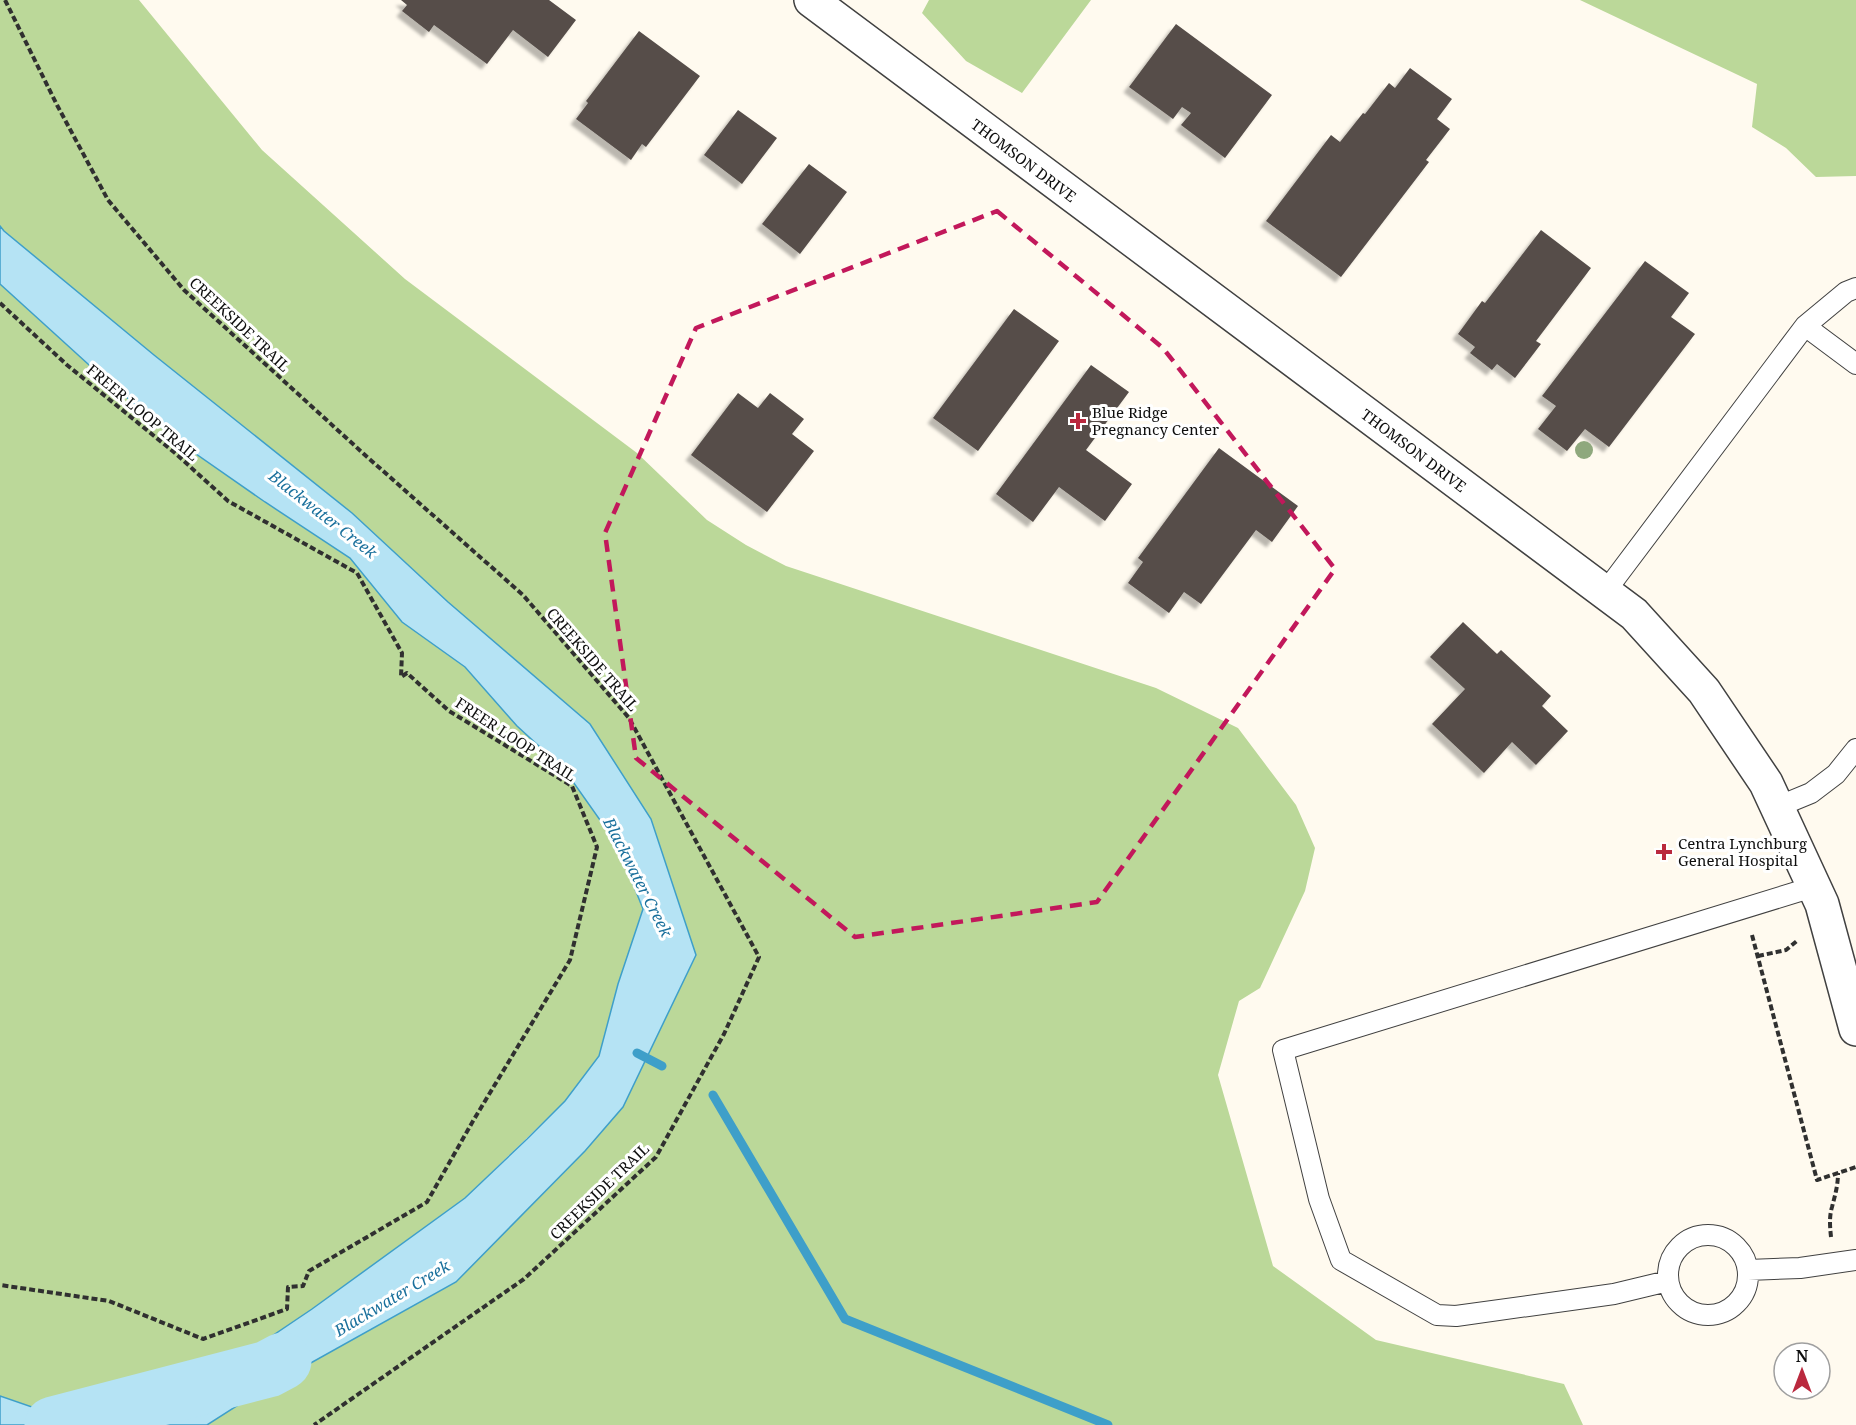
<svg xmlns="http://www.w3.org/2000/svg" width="1856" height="1425" viewBox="0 0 1856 1425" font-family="'Noto Serif',serif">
<defs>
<filter id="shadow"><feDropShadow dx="-5.5" dy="5.5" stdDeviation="1.5" flood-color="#0004"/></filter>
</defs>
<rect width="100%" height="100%" fill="#fffaef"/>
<path fill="#bbd899" d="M0 0H139L262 150 405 279 637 453 707 520 746 545 786 566 1156 688 1238 728 1296 805 1315 848 1305 891 1260 988 1239 1001 1218 1075 1273 1266 1376 1340 1564 1384 1583 1425H207L257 1393 456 1282 585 1151 623 1107 696 955 448 602 352 513 154 355 4 231 0 226Z
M929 0H1091L1022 93 966 61 922 13Z
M1580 0H1856V176L1816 177 1786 148 1752 127 1757 84Z
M0 284 88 364 176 440 265 502 350 558 402 622 465 667 517 726 564 769 617 844 643 909 618 984 599 1056 565 1101 465 1198 312 1309 238 1359 172 1419 119 1425H84L0 1396Z"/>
<path fill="#b5e3f4" stroke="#3e9fc9" stroke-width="1.5" d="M0 226 4 231 154 355 352 513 448 602 590 724 651 819 696 955 623 1107 585 1151 456 1282 257 1393 207 1425H119L172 1419 238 1359 312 1309 465 1198 527 1139 565 1101 599 1056 618 984 643 909 617 844 564 769 517 726 465 667 402 622 350 558 265 502 176 440 88 364 0 284Z
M0 1396 84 1425H0Z"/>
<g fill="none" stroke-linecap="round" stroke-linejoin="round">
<path stroke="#3e9fc9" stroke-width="9" d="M637 1053 662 1066
M713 1095 845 1319 1108 1425"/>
<path stroke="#b5e3f4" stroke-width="57" d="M53 1425 268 1369 283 1361"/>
</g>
<path fill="#564e4a" filter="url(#shadow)" d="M401 0H549L576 20 548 57 513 30 487 64 434 25 429 32 402 11 407 5Z
M1176 24 1272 95 1225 158 1181 125 1191 113 1182 107 1173 119 1129 87Z
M639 31 700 76 646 147 642 144 631 160 576 119 588 103 586 101Z
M1410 68 1452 99 1437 119 1450 129 1426 160 1429 162 1341 277 1266 221 1331 135 1340 142 1363 113 1365 114 1389 83 1395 88Z
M738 110 777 138 742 184 704 155Z
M809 164 847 192 800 254 762 224Z
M1541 230 1591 268 1536 341 1541 344 1515 378 1497 364 1492 370 1470 353 1475 347 1458 334 1482 301 1485 303Z
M1645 261 1689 293 1671 317 1695 334 1609 447 1585 429 1567 451 1538 429 1556 406 1542 396Z
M1014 309 1059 341 978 451 933 418Z
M1091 365 1129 392 1086 450 1132 484 1105 521 1059 487 1033 522 996 494Z
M738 393 758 408 770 393 804 419 792 434 814 451 767 512 691 455Z
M1219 448 1298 506 1272 542 1256 530 1201 604 1184 592 1169 613 1128 583 1143 562 1138 558Z
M1463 622 1497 654 1501 650 1551 696 1542 706 1568 731 1536 765 1512 742 1484 773 1432 724 1465 689 1430 657Z"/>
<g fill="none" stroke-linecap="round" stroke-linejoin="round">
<g stroke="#414141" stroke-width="22">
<path id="service" d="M1805 326 1856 364
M1605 592 1805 326 1846 292 1856 288
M1777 807 1811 793 1836 774 1856 749
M1668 1275a40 40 0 1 1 80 0a40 40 0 1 1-80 0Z
M1748 1270 1800 1268 1856 1260
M1668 1281 1614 1294 1456 1316 1437 1315 1341 1260 1319 1199 1283 1050 1813 887"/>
</g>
<g stroke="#414141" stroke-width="36">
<path id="minor" d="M811 0 1634 614 1704 691 1766 783 1822 904 1856 1029"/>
</g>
<path stroke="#303030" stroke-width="4" stroke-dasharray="6 3" stroke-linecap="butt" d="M5 0 57 105 108 200 184 290 365 455 523 595 629 718 759 957 724 1034 656 1157 524 1279 314 1425
M0 303 67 365 175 453 228 501 357 573 402 653 401 677 407 673 449 711 572 786 597 847 570 960 473 1121 427 1202 309 1271 303 1286 288 1287 287 1309 203 1339 109 1301 0 1285
M1752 935 1817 1180 1856 1167
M1758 956 1786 950 1798 940
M1831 1237C1830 1227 1829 1217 1832 1207 1835 1195 1838 1186 1838 1173"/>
<use href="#service" stroke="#fff" stroke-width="20"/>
<use href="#minor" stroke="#fff" stroke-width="33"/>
</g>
<circle fill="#8fa87d" cx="1584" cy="450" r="9"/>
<path fill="none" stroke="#c2185b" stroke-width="4.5" stroke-dasharray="12 8" stroke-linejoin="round" d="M997 211 1163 348 1335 569 1097 902 855 937 636 758 605 533 696 328Z"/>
<g fill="#ba293e" stroke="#fff" stroke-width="2">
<path d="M1075 412h6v6h6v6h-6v6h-6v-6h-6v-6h6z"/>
<path d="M1661 843h6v6h6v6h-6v6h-6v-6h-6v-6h6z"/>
</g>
<g text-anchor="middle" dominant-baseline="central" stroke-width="6" stroke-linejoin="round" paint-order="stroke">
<g font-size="15" fill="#0e0e0e" stroke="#fff">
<text transform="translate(1024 160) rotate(37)">THOMSON DRIVE</text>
<text transform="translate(240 324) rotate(43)">CREEKSIDE TRAIL</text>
<text transform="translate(143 412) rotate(40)">FREER LOOP TRAIL</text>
<text transform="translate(1414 450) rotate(37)">THOMSON DRIVE</text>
<text transform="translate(593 659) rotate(49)">CREEKSIDE TRAIL</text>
<text transform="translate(516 739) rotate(33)">FREER LOOP TRAIL</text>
<text transform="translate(599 1191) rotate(-44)">CREEKSIDE TRAIL</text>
</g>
<g font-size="15" fill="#0e0e0e" stroke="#fff" text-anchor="start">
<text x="1092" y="412">Blue Ridge<tspan x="1092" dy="17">Pregnancy Center</tspan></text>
<text x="1678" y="843">Centra Lynchburg<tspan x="1678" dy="17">General Hospital</tspan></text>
</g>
<g font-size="16" font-style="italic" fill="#1a709c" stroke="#fff">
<text transform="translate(323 514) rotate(38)">Blackwater Creek</text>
<text transform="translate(638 877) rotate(63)">Blackwater Creek</text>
<text transform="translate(392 1298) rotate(-31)">Blackwater Creek</text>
</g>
</g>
<g transform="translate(1802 1371)"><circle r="28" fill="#ffffff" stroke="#9f9f9f" stroke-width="1.5"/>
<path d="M0-4.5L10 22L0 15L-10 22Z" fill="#ba293e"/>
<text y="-9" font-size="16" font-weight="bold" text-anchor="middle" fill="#0e0e0e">N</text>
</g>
</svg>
